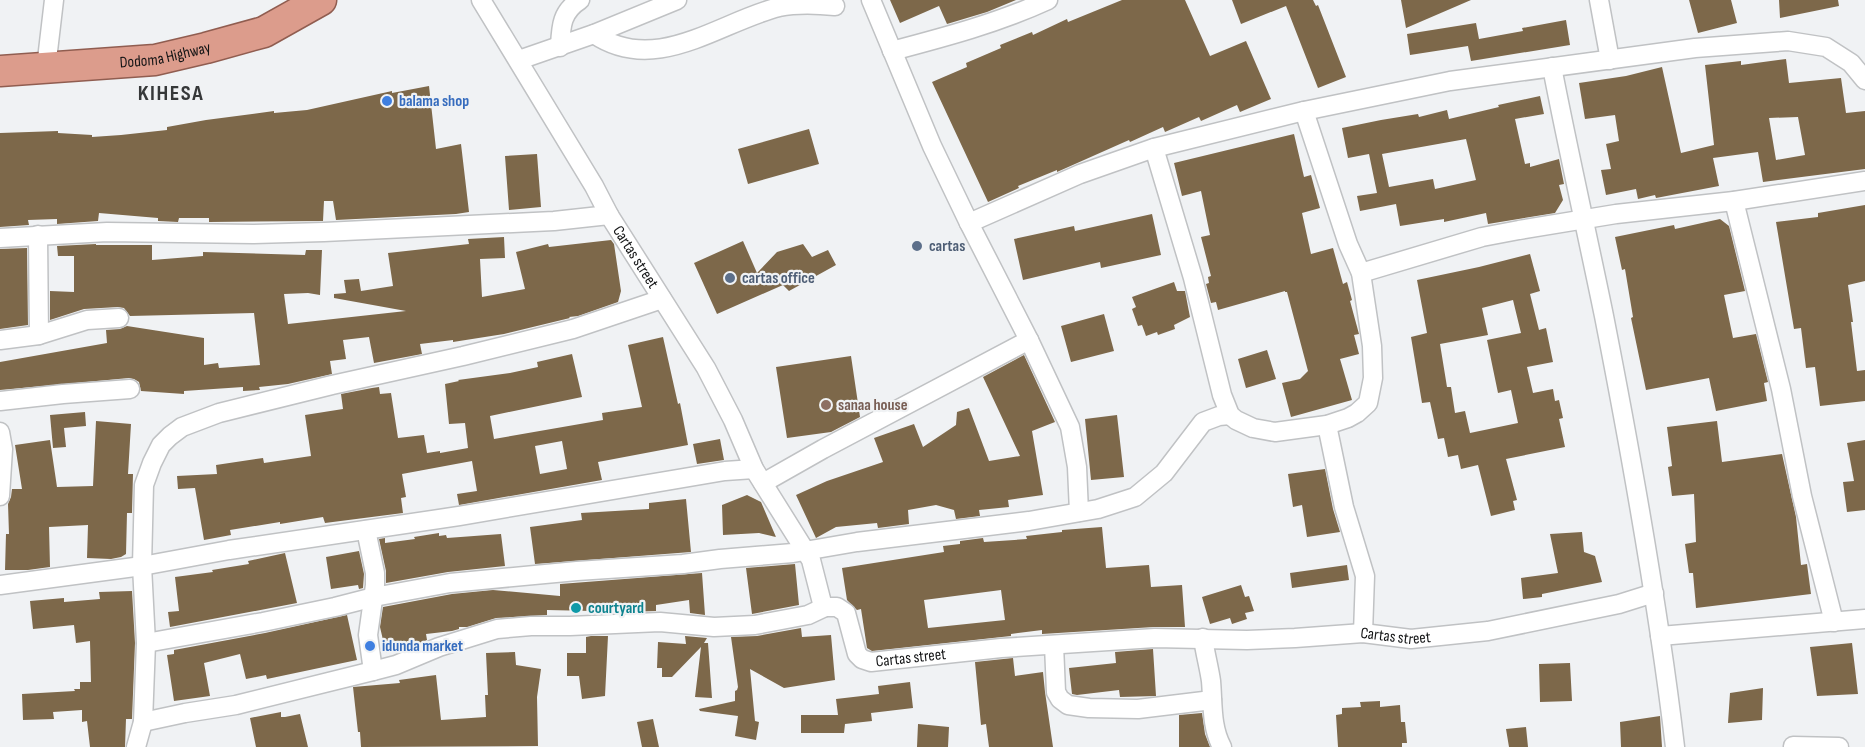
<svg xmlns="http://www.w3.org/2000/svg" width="1865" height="747" viewBox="0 0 1865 747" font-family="'Sofia Sans Condensed',sans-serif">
<rect width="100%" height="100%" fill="#f0f2f4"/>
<path fill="#7d684a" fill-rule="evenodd" d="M890 0H1016L987 12 947 24 939 6 900 23Z
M1122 0H1185L1210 56 1246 41 1271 99 1240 112 1237 105 1201 121 1199 117 1165 132 1163 127 1130 142 1129 140 1057 172V170L1018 186 1019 188 988 202 932 82 967 67 966 63 1001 48 1000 45 1032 32 1033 35 1067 19 1068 22Z
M1232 0H1313L1316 6 1318 5 1346 77 1318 88 1286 6 1241 24Z
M1401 0H1471L1406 28Z
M1689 0H1731L1737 23 1698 33Z
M1779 0H1838L1839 6 1780 18Z
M1566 20 1570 45 1471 61 1468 46 1410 55 1407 34 1476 23 1479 39 1523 31 1522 28Z
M1786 59 1789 83 1841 78 1846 113 1865 111V169L1763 182 1758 152 1713 158 1719 186 1656 198 1655 195 1638 199 1636 189 1606 195 1601 170 1611 169 1606 144 1619 141 1615 115 1585 119 1579 83 1626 76 1662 67 1681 153 1714 145 1705 65 1741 61V65ZM1798 117 1805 155 1776 160 1769 118Z
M429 86 436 149 461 144 469 212 456 214 336 220 333 201H324L323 221 209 222V218H179L178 222 158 221V218L99 213 98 221 57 224V219L28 220 29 225 0 227V133L58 131V133L92 135V137L121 135 167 130V127L206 120 274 111V113L307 110 392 91V93Z
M1540 96 1544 114 1515 119 1525 164 1530 163V167L1559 159 1564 184 1559 185 1563 200 1555 213 1488 224 1486 213 1444 222V219L1400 226 1396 204 1360 211 1357 196 1377 193 1369 154 1348 158 1342 128 1381 120 1418 114 1419 117 1447 110 1449 119 1499 107 1498 105ZM1466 139 1476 180 1435 189 1433 179 1389 187 1382 154Z
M809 129 819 164 748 184 738 149Z
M1294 134 1304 177 1311 175 1320 208 1302 213 1311 254 1333 248 1343 284 1347 282 1352 300 1350 301 1359 334 1354 335 1359 354 1340 359 1352 400 1291 417 1282 383 1300 379 1308 371 1287 292H1285V291L1218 310 1216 302 1211 303 1206 284 1209 283 1208 277 1211 276 1201 237 1210 235 1201 191 1182 196 1174 163Z
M537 154 541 207 509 210 505 156Z
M1865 205V281L1848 285 1853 322H1851L1857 371 1865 370V401L1820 406 1815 367 1806 368 1801 328 1794 329 1776 222 1818 217V213Z
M1152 214 1161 255 1101 268 1100 262 1023 280 1014 239 1074 226 1075 231Z
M1720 219 1729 226 1745 291 1724 295 1733 338 1756 334 1768 382 1764 383 1767 401 1716 411 1709 378 1646 390 1631 318 1633 317 1625 269 1622 270 1615 237 1674 225 1675 229Z
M504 237 505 258 480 259 482 297 525 289 516 252 548 244 549 247 611 240 614 244 621 291 618 302 578 316 569 317 570 318 504 334 453 342V340L420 344 422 354 374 363 369 337 343 340 346 359 330 361 332 374 288 384 259 387 260 390 243 391V387L184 391V394L141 391 139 382 134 379 129 378 0 390V362L107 343 106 330 120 329 127 326 204 338V365L218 363 219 368 260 365 254 313 130 316 124 308 118 307 84 309 50 320V291L74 292V256H58L57 246 96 244V245H152V260L203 256V252L305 255 306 250H322L320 295 308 293 284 294 288 324 406 311 334 298V294L346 293 344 280 359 279 361 291 393 286 388 253 469 244 468 239Z
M743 241 757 273 777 252 803 244 812 257 828 250 836 265 789 291 783 285 717 314 694 263Z
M27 248 28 325 0 329V249Z
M1530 254 1540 291 1530 294 1539 330 1546 328 1553 362 1527 367 1533 393 1553 389 1555 401 1559 400 1563 418 1559 419 1565 447 1506 459 1517 500 1513 501 1515 510 1491 516 1478 465 1461 469 1458 455 1448 457 1444 438 1438 439 1430 402 1422 403 1411 337 1427 333 1417 280 1479 267ZM1513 300 1521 333 1487 340 1498 393 1511 390 1518 423 1470 433 1465 411 1455 413 1451 387H1447L1440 344 1488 335 1482 308Z
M1174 282 1177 291H1185L1190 317 1174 325 1175 329 1158 335 1157 332 1146 336 1142 325 1138 326 1132 309 1136 307 1132 297Z
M1104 314 1114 351 1071 362 1061 326Z
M663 337 678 404 680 403 688 445 598 462 602 480 459 505 457 494 477 491 472 461 402 474 406 497 401 498 403 513 325 523 323 517 280 524V522L230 530 231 535 204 540 195 488 178 489 177 476 217 474 216 465 263 458 264 463 311 456 305 415 343 409 341 394 372 388 379 387 380 394 391 393 398 438 424 435 427 453 440 451V453L468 448 465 423 449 424 445 384 459 381 458 380 510 373 538 367 537 362 572 354 582 397 490 416 494 439 603 420 602 413 642 407 628 345ZM562 441 567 469 540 474 535 446Z
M1267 350 1276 379 1246 388 1238 359Z
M1024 355 1055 422 1032 431 1043 495 1008 500 1009 507 979 510 980 516 956 519 954 510 936 505 908 510 909 524 878 528 877 523 836 527 816 538 796 495 827 481 883 462 874 438 914 424 923 447 956 425 957 412 969 408 989 461 1020 456 983 377Z
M851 356 860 417 831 432 787 438 776 367Z
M85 412 86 426 64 428 66 447 53 448 50 415Z
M1117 415 1124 477 1091 480 1085 419Z
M96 421 131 424 128 474H133L132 513H127L126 554 121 557 111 559 87 558 88 525 49 527 50 567 28 570H5L6 534H9L8 504 11 497 12 489H22L15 445 50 440 57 487 93 486Z
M1717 421 1722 462 1782 454 1796 517 1801 565 1807 564 1811 594 1696 608 1693 573H1689L1685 544 1696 542 1694 494 1672 496 1668 467 1672 466 1667 427Z
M720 439 724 460 697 464 693 444Z
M1865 440V510L1847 512 1843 482 1854 481 1847 443Z
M1325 469 1333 509 1340 532 1307 537 1302 505 1293 507 1288 474Z
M747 495 761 502 776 537 759 533 723 535 722 505Z
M686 499 691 552 535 564 530 527 582 520 581 513 649 509V503Z
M1102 527 1106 568 1149 565 1151 587 1182 585 1185 627H1154L1042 634V630L1011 634V636L872 651 867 648 861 609 857 610 847 600 842 568 944 552 943 546 960 544V541L983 538 984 542 1027 539 1026 536 1062 532V530ZM1001 590 1005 620 928 628 924 600Z
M1582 532 1584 552 1595 556 1602 582 1542 594V597L1523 599 1521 578 1558 573 1550 534Z
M439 533V536L446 535 447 538 501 534 505 566 448 572 386 583V571L379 539 385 538V543L415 539 414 537Z
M359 551 364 574 363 588 359 589 358 585 331 589 326 557Z
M285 553 297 603 170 627 168 612 179 611 175 577 213 572 212 570 249 564 248 561Z
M795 564 799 605 752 614 746 568Z
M1347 565 1349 580 1292 588 1290 573Z
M702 573 705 615 690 613 689 600 656 605V611L627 612V606H592V611L547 610V615L496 618 467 627H459V629L452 631 426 634 427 640 404 649 386 653 380 627 383 607 452 594 493 590 560 596V584Z
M1241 585 1245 597 1249 596 1254 611 1245 613 1247 619 1232 624 1230 618 1210 624 1202 597Z
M132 591 135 643 132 719H126L125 747H90L87 721 82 722V710L53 712 54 719 23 720 22 694 75 691 74 689H80V682H91L90 641 76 643 74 625 33 629 30 601 64 598V602L100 599 99 592Z
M347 615 357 660 267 679 266 675 246 679 240 654 204 663 210 696 174 701 167 655 174 654V650L265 633Z
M801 628 802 637 831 635 835 680 784 688 750 669 755 721 759 722 756 740 735 736 738 716 700 711 699 709 735 701V691L737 690 738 687 731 637 757 636Z
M591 636H608L605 696 582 699 579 676H567V653H586V637Z
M685 636 707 638 704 643H708L712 698 695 697 701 647 672 677H662V668H657L658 642 686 644Z
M1852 643 1858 694 1817 696 1810 647Z
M1153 649 1156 696 1120 697 1119 690 1077 695 1072 694 1069 668 1116 663 1115 652Z
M515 652 516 665 541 669 537 697 538 746 361 747 360 732H358L353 687 400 683 399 680 436 675 441 720 486 717 485 695H488L486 653Z
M1013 658 1015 676 1043 672 1045 692 1053 747H989L986 724 981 725 975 662Z
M1570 663 1572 701 1540 702 1539 664Z
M910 682 913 708 871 713 872 721 845 724 844 733H801V715H838L836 699 879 694 878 686Z
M1763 688 1762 720 1728 723 1730 693Z
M1380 701V707L1400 705 1401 722H1405L1407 743H1402V747H1338L1336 715 1342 714V708L1361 707 1360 702Z
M281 712V717H285L300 714 308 747H256L250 718Z
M1202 713 1205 734 1210 747H1179V715Z
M1660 716 1662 747H1621L1620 722Z
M653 719 659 747H642L637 722Z
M918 724 949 727 948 747H917Z
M1526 727 1528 747H1509L1506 729Z"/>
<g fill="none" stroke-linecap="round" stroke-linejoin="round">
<g stroke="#c0c2c4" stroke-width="21">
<g id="minor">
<path id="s1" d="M481 0 594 186 609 215 706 368 733 420 754 469 811 560 822 603 825 607H837L846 613 857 654 862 659 871 662 1001 648 1155 638 1247 640 1295 638 1363 633 1411 639 1488 631 1619 604 1654 593"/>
<path d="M871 0 932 146 969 223 1029 340 1070 427 1077 467 1079 512"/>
<path d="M1599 0 1610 60"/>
<path d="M594 34C656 76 719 22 779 7 798 3 816 4 835 6"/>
<path d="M560 47C561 27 561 12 580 0"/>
<path d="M892 51C945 37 998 23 1048 0"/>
<path d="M519 60 594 34 677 0"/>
<path d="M1552 67C1568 150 1587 233 1604 316 1632 459 1658 603 1675 747"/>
<path d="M46 68 54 0"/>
<path d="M1154 148 1193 278 1222 395 1230 415 1236 420 1253 428 1275 432 1327 425 1348 418 1357 413 1368 403 1373 378 1372 346 1361 273 1348 244 1304 111"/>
<path d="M1734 201 1781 389 1802 496 1834 622"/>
<path d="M969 223 1080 174 1154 148 1304 111 1450 81 1695 48 1788 41 1826 47 1851 63 1865 80"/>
<path d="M38 235 39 335"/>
<path d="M0 238 107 232 253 234 324 232 554 221 609 215"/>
<path d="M1361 273 1482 237 1519 230 1616 214 1734 201 1865 181"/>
<path d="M0 340 39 335 87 320 119 318"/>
<path d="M0 401 63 394 130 389"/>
<path d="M1327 425 1344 507 1365 576 1363 633"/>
<path d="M0 432 3 449 0 496"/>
<path d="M763 483 823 449 1029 340"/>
<path d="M366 530 375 573V585L368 635 373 671"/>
<path d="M0 585 142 566 229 550 459 516 725 471 754 469"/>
<path d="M1660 636 1865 619"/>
<path d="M1203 638C1205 653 1209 667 1211 681 1213 703 1211 727 1222 747"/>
<path d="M146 643 263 622 335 607 374 597 450 583 577 571 683 564 720 559 793 553 857 542 1029 521 1098 509 1135 497 1164 473 1203 422 1219 416 1230 415"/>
<path d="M1054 645 1056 692 1060 699 1068 705 1089 708 1138 709 1212 700"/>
<path d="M143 722 185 713 236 705 373 671 396 665 439 647 497 629 531 626H570L660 622 714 627 755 625 808 615 825 607"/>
<path d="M1793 746 1839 747"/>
<path d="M136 747 143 722 146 643 142 566 144 485 152 463 161 445 170 436 182 427 219 413 332 385 463 356 573 329 662 299"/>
</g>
</g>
<g stroke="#905d50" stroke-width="33">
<g id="trunk">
<path id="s2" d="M0 71 155 60 206 48 264 32 321 0"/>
</g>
</g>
<use href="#minor" stroke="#fff" stroke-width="18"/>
<use href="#trunk" stroke="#dc9c8c" stroke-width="30"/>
</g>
<g fill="#3f7fe0" stroke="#f0f2f4" stroke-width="2">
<circle cx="387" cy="101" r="6"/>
<circle cx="370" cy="646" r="6"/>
</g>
<g fill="#5c6f8a" stroke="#f0f2f4" stroke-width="2">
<circle cx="917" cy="246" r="6"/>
<circle cx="730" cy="278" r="6"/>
</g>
<circle fill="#8d6e63" stroke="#f0f2f4" stroke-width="2" cx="826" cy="405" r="6"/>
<circle fill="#0f9aa8" stroke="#f0f2f4" stroke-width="2" cx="576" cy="608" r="6"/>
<g text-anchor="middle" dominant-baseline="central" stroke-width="4.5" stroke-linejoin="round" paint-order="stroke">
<g font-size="16" fill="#131415" stroke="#f0f2f4">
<text stroke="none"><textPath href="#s2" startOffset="166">Dodoma Highway</textPath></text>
<text stroke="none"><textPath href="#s1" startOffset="300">Cartas street</textPath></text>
<text stroke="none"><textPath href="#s1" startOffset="1308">Cartas street</textPath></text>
<text stroke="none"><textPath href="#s1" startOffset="822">Cartas street</textPath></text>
</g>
<g font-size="16" font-weight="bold" fill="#366cbe" stroke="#f0f2f4" text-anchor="start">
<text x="399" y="101">balama shop</text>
<text x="382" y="646">idunda market</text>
</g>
<g font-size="16" font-weight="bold" fill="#4e5e75" stroke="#f0f2f4" text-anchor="start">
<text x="929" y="246">cartas</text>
<text x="742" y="278">cartas office</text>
</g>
<g font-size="16" font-weight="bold" fill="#785e54" stroke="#f0f2f4" text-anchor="start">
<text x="838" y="405">sanaa house</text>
</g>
<g font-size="16" font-weight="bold" fill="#0d838f" stroke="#f0f2f4" text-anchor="start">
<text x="588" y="608">courtyard</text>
</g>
<g font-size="22" font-weight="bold" letter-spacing="1.5" fill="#363839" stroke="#f0f2f4">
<text x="171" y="93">KIHESA</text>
</g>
</g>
</svg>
